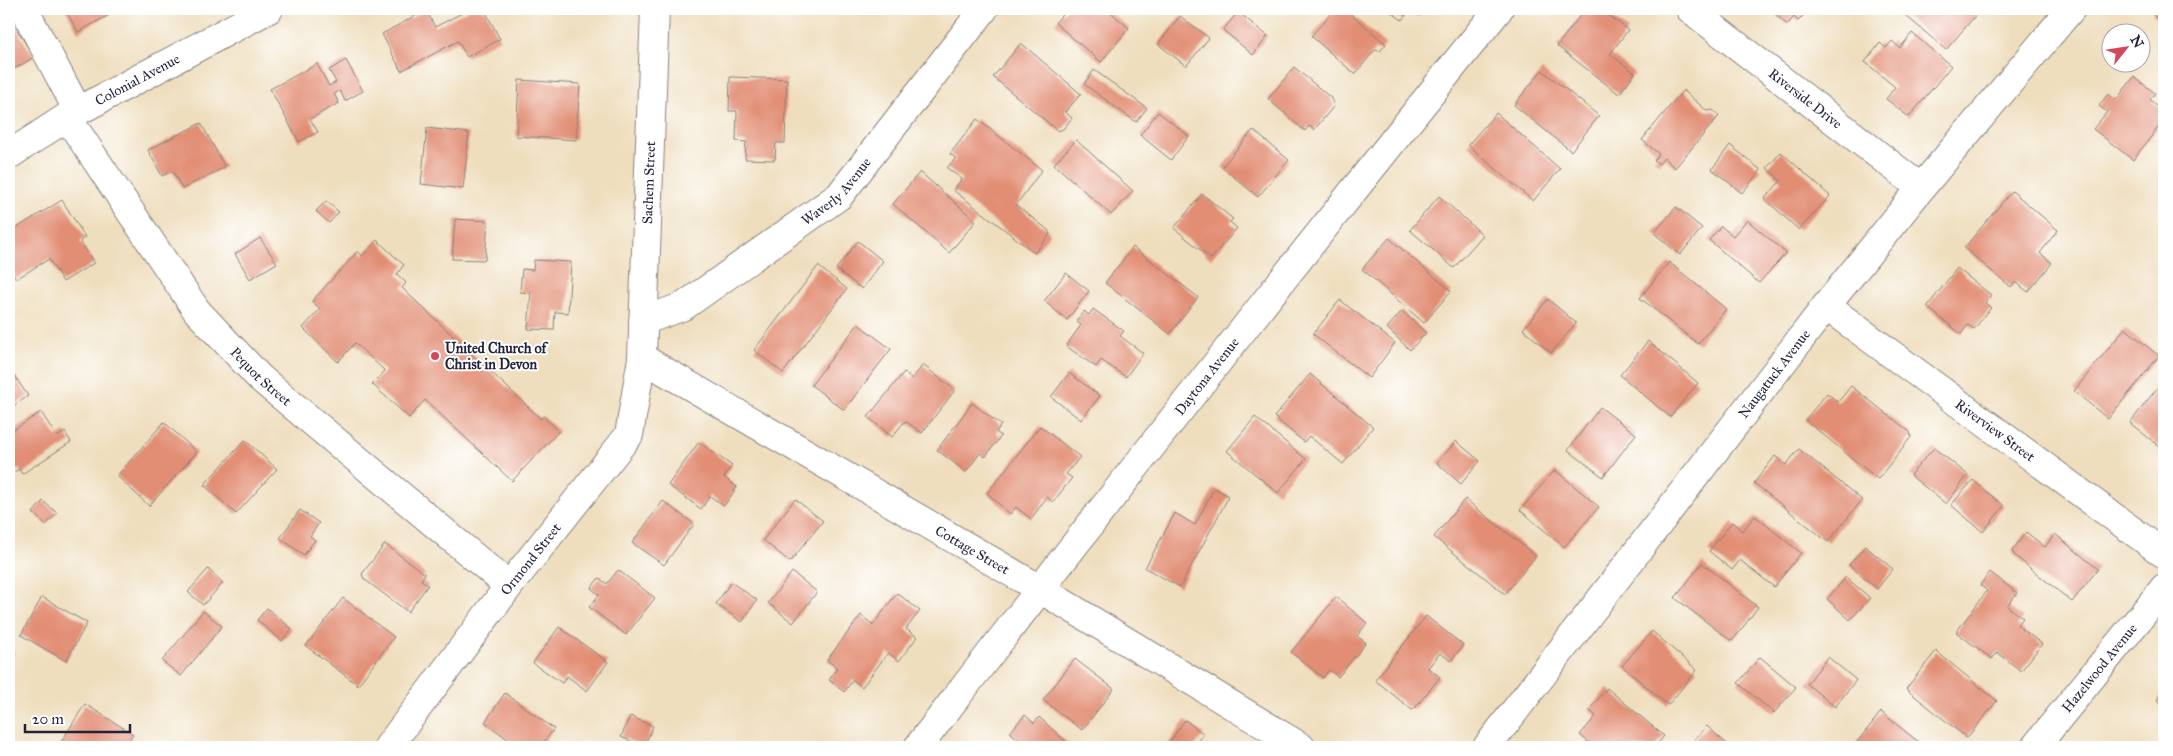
<svg xmlns="http://www.w3.org/2000/svg" width="2173" height="756" viewBox="0 0 2173 756" font-family="'IM FELL Great Primer',serif">
<rect width="100%" height="100%" fill="#fff"/>
<filter id="ink" filterUnits="userSpaceOnUse"><feTurbulence type="fractalNoise" baseFrequency=".02" numOctaves="2"/><feDisplacementMap in="SourceGraphic" scale="10" xChannelSelector="R" yChannelSelector="G"/><feConvolveMatrix kernelMatrix="1 2 1 2 8 2 1 2 1" color-interpolation-filters="sRGB"/></filter>
<filter id="wash" filterUnits="userSpaceOnUse"><feTurbulence type="fractalNoise" baseFrequency=".0096" numOctaves="4" result="noise"/><feDisplacementMap in="SourceGraphic" scale="20" xChannelSelector="R" yChannelSelector="G"/><feGaussianBlur stdDeviation="1.12" result="paint"/><feColorMatrix in="noise" values="0 0 0 0 0 0 0 0 0 0 0 0 0 0 0 0 0 1.4 0 .05"/><feComposite in="paint" operator="in"/></filter>
<g filter="url(#wash)">
<rect width="100%" height="100%" fill="#efdebe"/>
<g id="blocks">
<path fill="#e28e75" d="M65 9H120L78 32Z
M470 9H484L500 39 467 57 458 41 401 71 382 34 426 10 435 27Z
M1067 9H1107L1129 28 1101 62 1055 23Z
M1335 9H1345L1386 44 1380 51 1375 50 1355 74 1311 36Z
M1387 9H1425L1419 16 1410 9 1402 20Z
M1585 9H1601L1628 30 1610 54 1635 73 1619 94 1557 46Z
M1770 9H1810L1798 21 1794 17 1787 25Z
M1898 9H1981L1946 50Z
M2157 9H2164V24L2152 14Z
M1238 12 1268 36 1253 55 1223 30Z
M1180 16 1209 38 1186 66 1158 44Z
M9 17 34 57 9 72Z
M1912 33 1951 66 1909 117 1886 99 1895 87 1865 62 1880 43 1886 48 1892 41 1900 48Z
M1021 43 1081 94 1065 112 1072 118 1063 129 1058 131 993 77Z
M346 60 363 91 345 101 340 91 334 94 339 103 310 119 318 132 299 142 270 89 317 64 329 86 336 82 329 70Z
M1294 67 1331 98 1334 106 1314 130 1309 126 1305 131 1268 99Z
M1094 70 1147 108 1136 122 1084 84Z
M1542 70 1599 116 1571 151 1514 105Z
M730 77 787 79 785 143H776L775 160 745 159 746 142 736 141 737 111H729Z
M2134 77 2155 93 2150 100 2164 112V120L2133 160 2093 129 2107 112 2099 106 2108 94 2116 100Z
M519 80 580 84 576 140 516 136Z
M1683 90 1707 111 1713 110 1719 116 1675 168 1664 158 1659 164 1654 160 1659 154 1642 140Z
M1158 112 1189 136 1171 160 1140 135Z
M1496 113 1560 169 1533 201 1468 145Z
M977 119 1042 170 1016 205 1048 230 1050 234 1035 253 953 190 962 179 947 168 956 158 950 154Z
M201 123 225 167 182 189 173 171 162 176 148 150Z
M427 128 469 133 463 189 421 184Z
M1253 130 1289 160 1258 197 1222 167Z
M1076 140 1133 191 1111 215 1054 164Z
M1730 145 1761 170 1742 193 1712 169Z
M1781 152 1830 196 1799 230 1767 201 1765 198 1781 181 1767 168Z
M920 172 976 221 949 253 893 204Z
M2012 191 2058 230 2040 253 2052 263 2028 292 2016 282 2011 287 1964 248Z
M1202 194 1233 219 1230 222 1237 228 1211 259 1174 228Z
M1439 196 1483 235 1454 268 1410 230Z
M62 200 85 237 80 241 94 263 63 282 49 259 16 279 9 266V240L14 237 10 232Z
M326 201 339 212 329 223 316 211Z
M1676 207 1702 228 1680 255 1654 233Z
M455 219 488 221 485 260 452 259Z
M1747 220 1786 253 1759 283 1709 240 1721 226 1733 236Z
M260 238 277 263 250 279 235 254Z
M1389 238 1451 291 1424 323 1362 269Z
M377 240 404 265 397 274 406 283 402 288 541 419 543 416 559 431 512 481 425 400 409 418 372 384 385 371 355 343 338 362 303 328 320 309 312 301 358 251 362 256Z
M858 241 883 261 862 289 836 269Z
M1133 247 1198 297 1170 334 1105 283Z
M534 260 571 262 568 313 555 312 554 330 528 329 531 293 520 292 522 269 533 270Z
M1669 262 1726 309 1698 344 1640 298Z
M818 266 847 289 783 373 754 350Z
M1957 268 1991 295 1985 303 1991 308 1974 329 1968 325 1961 334 1927 307Z
M1066 273 1089 291 1067 320 1044 301Z
M1548 299 1576 323 1551 353 1523 329Z
M1340 300 1395 343 1369 378 1313 334Z
M1093 309 1124 331 1120 336 1143 353 1126 377 1101 360 1096 367 1066 346 1081 325 1076 321 1084 311 1089 315Z
M1402 311 1426 333 1410 350 1387 328Z
M858 324 891 349 844 410 811 385Z
M2125 328 2159 356 2108 419 2074 391Z
M1648 341 1698 383 1670 417 1620 375Z
M923 365 955 390 922 433 905 421 892 437 868 417 904 372 912 379Z
M11 370 28 396 9 409V371Z
M1069 373 1100 396 1081 420 1051 397Z
M1310 374 1373 427 1343 464 1309 436 1304 442 1274 417Z
M2164 379V441L2160 447 2130 423Z
M1851 386 1910 432 1911 437 1878 479 1805 420 1827 393 1838 402Z
M972 403 1001 425 996 432 1001 436 985 457 980 453 966 472 937 450Z
M1600 407 1636 434 1603 477 1568 450Z
M41 412 57 437 65 432 71 442 22 474 19 469 9 475V433Z
M1255 417 1306 459 1278 493 1227 451Z
M164 422 197 452 149 506 117 476Z
M1040 426 1080 457 1066 474 1072 478 1053 502 1047 497 1031 519 1016 507 1010 514 987 493Z
M245 440 277 469 236 514 204 485Z
M1456 441 1480 461 1461 484 1437 463Z
M699 442 732 466 724 477 737 487 724 506 710 496 701 509 668 485Z
M1934 448 1968 475 1946 504 1910 475Z
M1799 449 1862 500 1828 542 1754 483 1775 456 1786 465Z
M1555 470 1599 507 1564 547 1520 510Z
M1973 480 2004 506 1983 532 1951 505Z
M1214 488 1229 496 1180 587 1145 568 1175 513 1195 525Z
M795 499 823 521 790 562 763 540Z
M1465 499 1536 556 1505 594 1434 537Z
M43 501 57 513 46 525 33 513Z
M663 501 694 524 664 565 632 543Z
M300 510 319 523 310 536 315 540 304 555 280 538Z
M1755 516 1801 553 1774 587 1740 560 1732 570 1709 551 1732 522 1742 531Z
M2026 532 2045 547 2055 534 2098 569 2072 602 2014 555 2012 551Z
M385 544 425 574 421 580 428 585 408 612 364 579 362 574Z
M1865 546 1893 569 1877 589 1849 565Z
M1702 563 1758 607 1734 639 1730 640 1675 598Z
M208 569 223 583 203 605 188 592Z
M618 570 655 598 626 635 589 607 599 595 591 588 599 578 607 584Z
M792 572 817 592 793 623 768 603Z
M1990 572 2017 593 2007 606 2023 618 2017 625 2042 644 2021 671 1997 652 1992 659 1956 632 1987 591 1980 585Z
M1846 577 1870 598 1850 620 1827 599Z
M731 582 757 600 742 622 716 604Z
M897 593 920 611 906 629 917 637 899 661 888 653 862 687 853 680 844 692 829 680 837 668 827 660 861 615 873 625Z
M42 597 87 623 66 661 21 635Z
M1336 597 1367 623 1357 636 1366 643 1338 677 1329 670 1323 678 1291 652Z
M343 598 394 637 358 685 306 646Z
M267 608 292 629 282 641 257 620Z
M203 611 222 626 181 676 162 661Z
M1426 616 1463 645 1451 661 1440 653 1428 668 1440 677 1415 708 1412 710 1375 680Z
M559 627 608 662 587 691 567 676 562 683 533 663Z
M1652 631 1697 670 1668 705 1622 666Z
M9 649 15 653 9 663Z
M1936 651 1997 701 1967 738 1906 689Z
M1760 657 1796 687 1774 713 1738 683Z
M1828 657 1856 680 1835 707 1807 684Z
M1075 659 1114 689 1082 730 1043 700Z
M1607 688 1664 736 1655 747H1595L1580 735 1596 716 1589 710Z
M2164 691V706L2157 700Z
M505 693 554 729 540 747H518L485 722Z
M85 704 133 734 124 747H58Z
M1881 712 1925 747H1853Z
M1025 715 1034 723 1039 717 1072 747H1015L1020 741 1010 732Z
M630 716 653 726 644 747 621 737Z
M1185 720 1204 734 1194 747H1166Z
M1707 726 1730 747H1693L1690 744Z"/>
</g>
</g>
<g filter="url(#ink)">
<use href="#blocks" fill-opacity="0" stroke="#88807c" stroke-width="1"/>
<g fill="none" stroke-linecap="round" stroke-linejoin="round">
<g stroke="#88807c" stroke-width="30">
<g id="minor">
<path d="M24 9 78 111"/>
<path id="s1" d="M1690 9 1921 188"/>
<path id="s2" d="M67 117 197 311 260 378 509 586"/>
<path id="s3" d="M9 155 67 117 269 9"/>
<path id="s4" d="M1826 306 2164 554"/>
<path id="s5" d="M643 321 684 306 839 196 984 9"/>
<path id="s6" d="M642 358 1040 589 1301 747"/>
<path id="s7" d="M388 747 509 586 629 435 642 358 655 9"/>
<path id="s8" d="M918 747C1109 499 1302 253 1499 9"/>
<path id="s9" d="M2035 747 2164 588"/>
</g>
</g>
<g stroke="#88807c" stroke-width="30">
<g id="major">
<path id="s10" d="M1487 747 1826 306 1921 188 2071 9"/>
</g>
</g>
<use href="#minor" stroke="#fff" stroke-width="28"/>
<use href="#major" stroke="#fff" stroke-width="28"/>
</g>
</g>
<circle fill="#d1495b" stroke="#fff" stroke-width="2" cx="435" cy="356" r="5"/>
<g text-anchor="middle" dominant-baseline="central" stroke-width="4" stroke-linejoin="round" paint-order="stroke">
<g font-size="14" fill="#22223b" stroke="#fff">
<text stroke="none"><textPath href="#s3" startOffset="149">Colonial Avenue</textPath></text>
<text stroke="none"><textPath href="#s1" startOffset="146">Riverside Drive</textPath></text>
<text stroke="none"><textPath href="#s7" startOffset="648">Sachem Street</textPath></text>
<text stroke="none"><textPath href="#s5" startOffset="235">Waverly Avenue</textPath></text>
<text stroke="none"><textPath href="#s10" startOffset="471">Naugatuck Avenue</textPath></text>
<text stroke="none"><textPath href="#s2" startOffset="325">Pequot Street</textPath></text>
<text stroke="none"><textPath href="#s8" startOffset="470">Daytona Avenue</textPath></text>
<text stroke="none"><textPath href="#s4" startOffset="210">Riverview Street</textPath></text>
<text stroke="none"><textPath href="#s6" startOffset="382">Cottage Street</textPath></text>
<text stroke="none"><textPath href="#s7" startOffset="236">Ormond Street</textPath></text>
<text stroke="none"><textPath href="#s9" startOffset="102">Hazelwood Avenue</textPath></text>
</g>
<g font-size="14" font-weight="bold" fill="#22223b" stroke="#fff" text-anchor="start">
<text x="445" y="348">United Church of<tspan x="445" dy="16">Christ in Devon</tspan></text>
</g>
</g>
<rect width="2173" height="756" fill="none" stroke="#fff" stroke-width="30"/>
<g transform="translate(2126 48) rotate(60)"><circle r="24" fill="#ffffff" stroke="#a7a7b1"/>
<path d="M0-4L9 19L0 12L-9 19Z" fill="#d1495b"/>
<text y="-8" font-size="14" font-weight="bold" text-anchor="middle" fill="#22223b">N</text>
</g>
<path d="M25 724v8h105v-8" fill="none" stroke="#22223b" stroke-width="2.5"/>
<text x="32" y="724" font-size="15" fill="#22223b" stroke="#ffffff" stroke-width="4" paint-order="stroke">20 m</text>
</svg>
